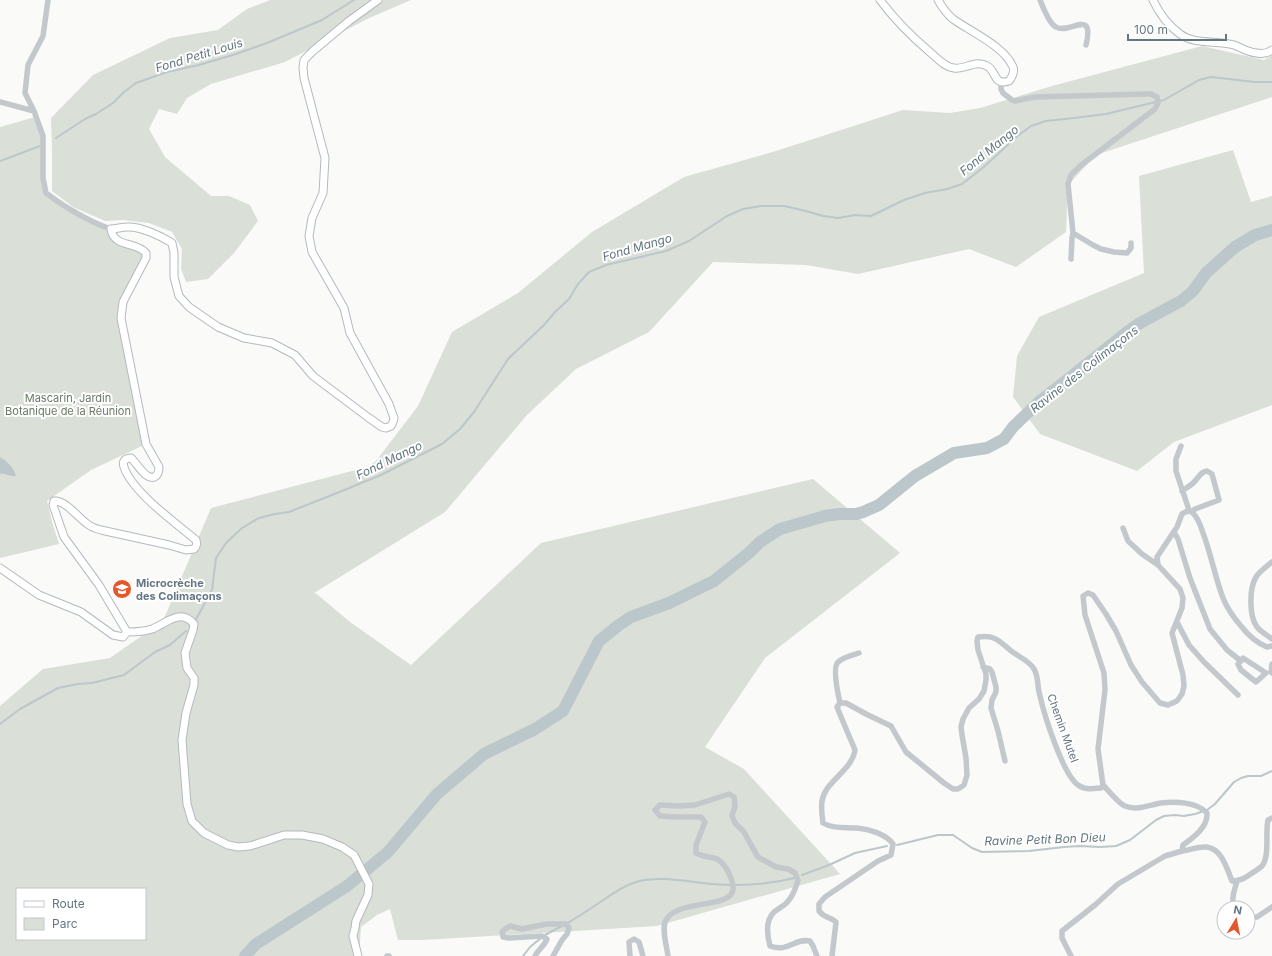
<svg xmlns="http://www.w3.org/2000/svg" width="1272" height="956" viewBox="0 0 1272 956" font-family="Inter,sans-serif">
<rect width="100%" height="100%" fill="#fafaf8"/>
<path fill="#dadfd7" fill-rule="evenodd" d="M270 0H411L367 19 285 62 211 84 187 98 177 114 159 109 149 129 165 157 211 196H229L250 205 258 221 234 253 208 279 186 282 181 269 182 249 172 232 149 223 122 220 105 221 73 207 52 191V151L51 118 93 75 170 38 218 30 247 9Z
M1202 46 1264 60 1272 55V97L1096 155 1068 185 1066 232 1016 267 969 249 858 274 806 265 713 262 649 332 576 369 527 415 445 512 314 593 318 595 350 622 411 665 541 543 813 479 900 553 765 658 705 747 744 769 840 874 657 926 423 940H398L390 909 377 915 361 927 359 956H0V706L43 669 110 658 163 621 211 508 367 467 376 461 418 406 452 332 518 293 592 232 684 177 776 151 903 110 950 113 980 108 1052 86ZM17 889H145V939H17Z
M35 117 43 136 46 193 111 229 112 236 146 253 123 302 121 318 146 444 91 470 47 501 52 522 59 544 0 558V127Z
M1233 150 1251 202 1272 196V405L1174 442 1137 471 1040 434 1013 397 1017 356 1039 317 1144 273 1139 176Z"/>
<path fill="#bbc7cb" d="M0 457C7 461 14 468 16 476 10 477 6 473 0 474Z"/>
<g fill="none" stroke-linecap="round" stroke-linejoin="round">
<path stroke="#bbc7cb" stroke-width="2" d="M56 138 85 119 96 114 113 103 124 92 136 83 167 72 199 65 236 54 267 43 322 20 354 0
M0 161 40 146
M194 623 212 590 216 558 226 543 242 528 259 518 275 514 289 512 337 493 381 475 442 444 460 429 474 412 508 359 544 325 555 312 569 299 578 284 589 272 606 265 666 251 689 241 727 216 743 209 761 206H784L806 211 823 216 838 218 855 215 871 216 904 200 925 193 947 189 962 184 985 166 1016 137 1031 126 1046 121 1074 118 1106 114 1164 100 1199 80 1211 77 1255 82H1272
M0 724 20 709 58 688 78 684 92 683 124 675 155 652 170 645 186 631
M897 845 938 835H953L972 848 982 852 1029 851 1064 847 1080 846 1100 847 1116 846 1130 840 1156 820 1164 816 1175 815 1184 816 1195 814 1207 810 1215 804 1234 782 1241 778 1248 776H1261L1272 771
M802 875 829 865 855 853 887 846
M566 924C578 917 590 909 602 901 613 893 623 886 636 882 658 875 689 882 712 884 739 886 767 885 794 878
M545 935 562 926
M523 956 530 947 541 938"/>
<path stroke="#bbc7cb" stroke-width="12" d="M245 956 256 944 347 886 388 852 437 794 484 754 535 729 563 711 599 641 619 625 631 617 669 603 714 581 750 552 760 542 780 529 825 516 839 514H856L863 512 879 505 915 476 954 453 987 448 1004 439 1013 427 1039 402 1067 380 1126 333 1140 323 1181 301 1193 291 1206 273 1235 247 1255 235 1272 230"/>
<g stroke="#b3babf" stroke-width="9">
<path id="secondary" d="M880 0C895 20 912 37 931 53 938 59 945 67 954 68 965 70 976 59 987 66 997 71 993 86 1009 81 1012 77 1015 72 1013 67 1004 46 971 32 953 19 947 14 942 7 938 0
M1153 0C1159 13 1169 26 1180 34 1195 45 1216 40 1234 45 1242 48 1249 53 1257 53 1262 54 1268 53 1272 50
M0 568 39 595 81 612 113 635 123 637 127 632
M127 632 99 585 64 537 53 505 54 501C66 500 79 519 89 525 93 528 97 529 101 530L169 545 186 550 194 549C197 546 197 544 196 540 176 523 132 492 124 467 122 461 125 458 131 458 137 463 147 483 156 476 159 473 159 470 159 467L146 444 121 318 123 302 146 258V253C135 241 114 248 111 229 116 229 122 227 127 227 140 226 161 236 172 243L174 253V277L179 296 189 307 218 327 244 338 272 343 295 355 313 376 369 418 382 427 386 428 391 426 393 422 394 418 389 404 350 333 344 308 312 252 309 236 312 218 323 193 325 158 304 78 303 68 304 60 313 51 349 21 378 0
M127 632C136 632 143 632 152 629 167 623 180 608 194 624L193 630 185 653 187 668 194 678V685L186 713 182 740 187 804 192 821 204 833 228 845 238 847 250 846 284 835H302L323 839 342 847 354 855 369 884 368 895 356 921 355 928 353 936 358 956"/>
</g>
<path stroke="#c3c8cc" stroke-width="5.5" d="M48 0 43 36 28 65 25 93 34 111 43 136V178L46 193C66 208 87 221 111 229
M1040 0C1043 7 1049 24 1056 27 1069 35 1095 7 1086 45
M1001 82V89L1003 93 1012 100 1015 101 1035 97 1146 94H1151L1157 97 1158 103 1155 109 1080 166 1071 175 1068 184 1073 233 1093 245 1101 249 1114 252 1127 253 1131 248V243
M0 102 34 111
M1071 259 1072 238 1073 233
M1181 446 1176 459V471L1189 510
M1182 491C1186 488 1192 485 1195 481 1200 476 1200 472 1207 471L1212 474 1219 500 1195 509 1192 512
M1123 528 1128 541 1142 554 1158 565
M1174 532 1178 539 1190 578 1210 629 1227 650 1241 661
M1272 562C1267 566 1259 572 1256 577 1249 589 1249 616 1257 627 1261 632 1267 635 1272 639
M1177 622 1189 645 1204 662 1238 695
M1243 658 1266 673 1256 682 1241 670 1238 664Z
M1272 664 1271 672 1272 673
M983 667 990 669 992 672 996 687V692L992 700 991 708 998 731 1005 761
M840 703C838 694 832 668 838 662 843 657 853 655 859 653
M1182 851C1190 850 1199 846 1207 847 1222 849 1227 869 1232 881 1240 881 1245 878 1252 873 1255 871 1259 869 1262 866 1270 856 1265 833 1268 820L1272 818
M1235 908C1230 900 1235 889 1237 881
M1248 918 1257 917 1272 907
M387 956H389
M535 956C538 949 544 947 547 939L542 936 509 938 503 937 502 932 505 929 510 926 522 929 547 924H566L569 928 567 934 562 940 553 956
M630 956 629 942 634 939 639 942 643 956
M668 956C667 947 661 928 666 920 677 900 724 908 732 893 735 888 732 883 731 878 729 872 723 862 717 859 710 856 705 858 696 853V845L705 822 701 817H677L660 816 655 810 660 805 678 806 695 805 729 794 734 797 735 806 732 816 735 823 744 832 751 845 758 857 776 867 788 869 795 873 798 880C796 887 794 894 789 900 785 906 779 908 774 912 765 921 767 935 770 946 789 953 793 938 810 941L813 946 817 956
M832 956 836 922C830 916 825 919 819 911V904L825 897 878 861 891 855 893 844C886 834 869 829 857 828 845 827 833 829 823 823 822 816 821 808 822 801 825 781 852 771 855 750L839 712 837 707 840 703H846L866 714 891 726 906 752 944 783 953 789H958L964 785 967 775 966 758 962 735 961 727 963 719 969 708 979 699 984 691 986 680V674L978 650 977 641 978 637C995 635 998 640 1010 650 1018 657 1029 660 1034 669 1039 677 1037 687 1040 696 1044 714 1063 775 1078 785 1085 790 1092 789 1101 788L1103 785 1098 749 1105 690 1104 673 1085 615 1083 596 1088 593 1093 595 1106 614 1116 631 1131 665 1142 682 1160 703 1168 705 1177 701 1182 694 1184 686 1183 675 1172 633 1182 608 1183 598 1180 589 1158 565 1157 557 1177 527 1182 514 1189 510C1197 515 1200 524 1203 533 1211 554 1215 577 1223 598 1227 608 1234 618 1241 626 1248 635 1257 643 1267 647L1272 646
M1071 956 1062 938V931L1095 905 1118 884 1165 856 1182 851 1183 845C1194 837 1208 827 1207 813 1197 802 1175 801 1161 803 1149 805 1137 811 1125 806 1119 804 1108 790 1103 785"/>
<use href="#secondary" stroke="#fff" stroke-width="7"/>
</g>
<defs>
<g id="school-disc" transform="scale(1)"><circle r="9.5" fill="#e4572e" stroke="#fff"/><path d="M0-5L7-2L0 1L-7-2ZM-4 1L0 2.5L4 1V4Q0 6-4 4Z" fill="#fff"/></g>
</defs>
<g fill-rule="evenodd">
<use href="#school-disc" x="122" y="589"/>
</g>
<g text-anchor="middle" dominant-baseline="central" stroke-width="4" stroke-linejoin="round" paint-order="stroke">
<g font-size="11" fill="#687a64" stroke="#fff">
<text x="68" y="398">Mascarin, Jardin<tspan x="68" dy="13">Botanique de la Réunion</tspan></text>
</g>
<g font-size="11" font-weight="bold" fill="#657683" stroke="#fff" text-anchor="start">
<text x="136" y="583">Microcrèche<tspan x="136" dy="13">des Colimaçons</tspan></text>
</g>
<g font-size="11" fill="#657683" stroke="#fff">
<text transform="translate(1063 728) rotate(70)">Chemin Mutel</text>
</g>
<g font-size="12" font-style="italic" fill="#60757c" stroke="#fff">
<text transform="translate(199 55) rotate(-17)">Fond Petit Louis</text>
<text transform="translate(989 150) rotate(-39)">Fond Mango</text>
<text transform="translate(637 247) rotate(-16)">Fond Mango</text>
<text transform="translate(1084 369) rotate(-38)">Ravine des Colimaçons</text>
<text transform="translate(389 460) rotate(-26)">Fond Mango</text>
<text transform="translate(1045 839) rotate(-2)">Ravine Petit Bon Dieu</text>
</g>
</g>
<rect x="16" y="888" width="130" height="52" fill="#ffffff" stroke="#c1c8cd"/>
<rect x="24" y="901" width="20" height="6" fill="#ffffff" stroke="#c1c8cd"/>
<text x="52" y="908" font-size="12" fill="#657683">Route</text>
<rect x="24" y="918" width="20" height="12" fill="#dadfd7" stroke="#c1c8cd"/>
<text x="52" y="928" font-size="12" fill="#657683">Parc</text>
<g transform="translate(1236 920) rotate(10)"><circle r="19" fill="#ffffff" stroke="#c1c8cd"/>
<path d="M0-3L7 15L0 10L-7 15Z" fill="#e4572e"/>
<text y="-6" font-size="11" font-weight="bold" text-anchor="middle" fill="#657683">N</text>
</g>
<path d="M1128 34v6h98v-6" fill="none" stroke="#657683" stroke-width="2"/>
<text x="1134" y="34" font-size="12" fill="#657683" stroke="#ffffff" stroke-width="3" paint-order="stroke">100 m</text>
</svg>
